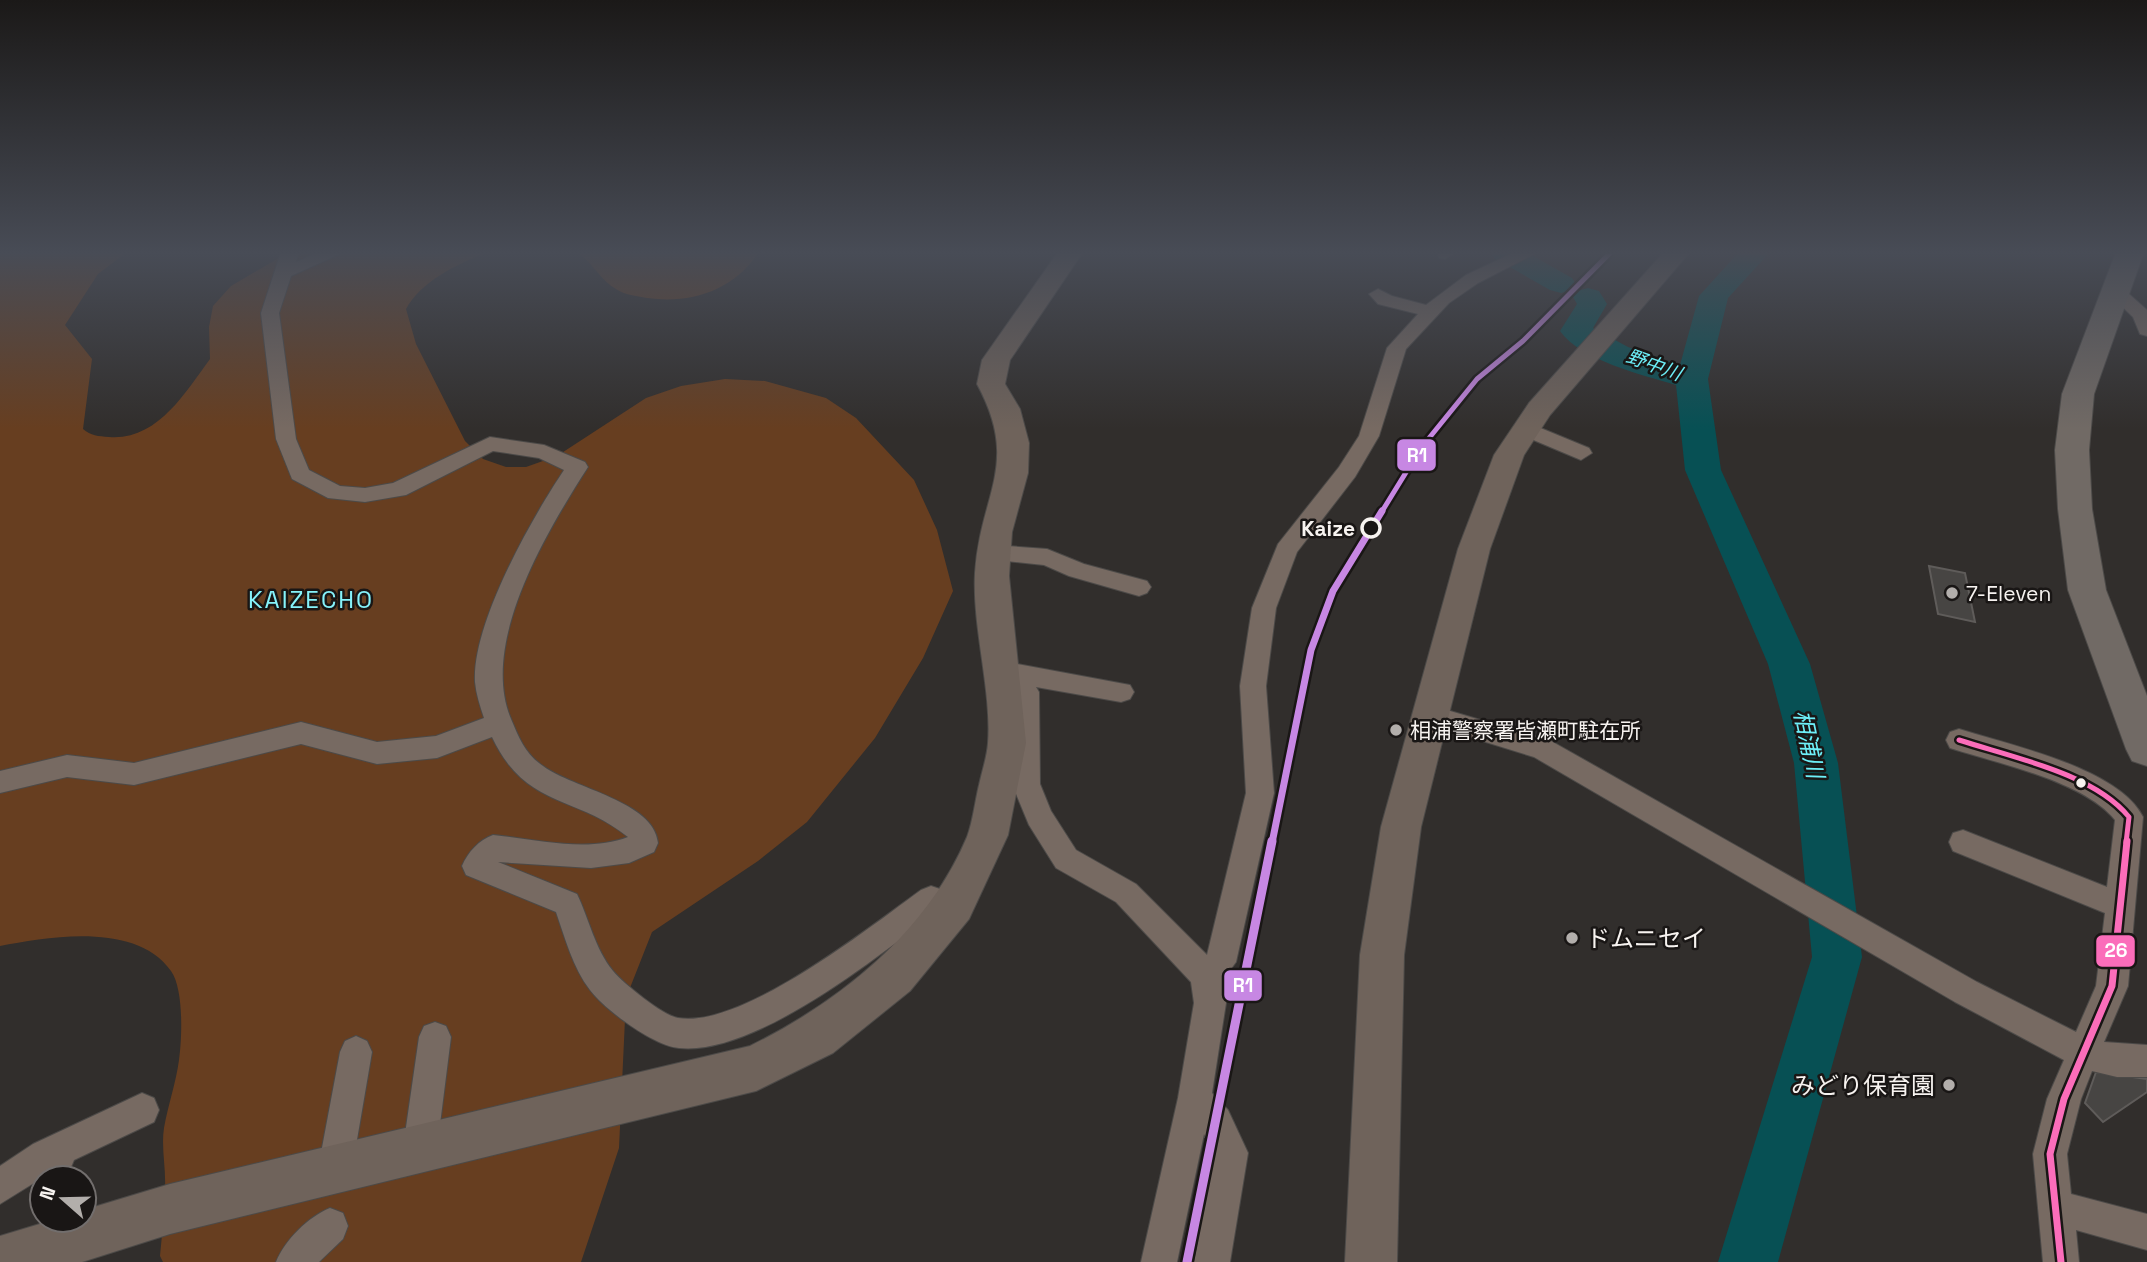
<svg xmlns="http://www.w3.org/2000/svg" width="2147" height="1262" viewBox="0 0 2147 1262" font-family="'Space Grotesk','Noto Sans JP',sans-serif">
<rect width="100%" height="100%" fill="#312e2c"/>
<path fill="#673e20" d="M0 252H127L98 274 65 325 92 359 83 429C91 436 98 436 109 437 157 441 185 393 210 359L209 327 213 306 231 286 289 252H488C458 264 422 280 406 309L416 344 465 441 483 459 506 467H526L557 456 646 398 681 386 725 379 765 381 826 398 856 418 914 480 937 530 953 591 923 658 875 738 807 822 758 861 652 932 626 998 619 1148 581 1262H163L160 1256C162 1233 165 1210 165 1187 166 1168 161 1147 164 1128 168 1105 176 1083 179 1060 182 1039 184 989 171 971 137 922 50 936 0 946Z
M577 252H759C733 291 691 304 647 298 636 296 625 295 616 289 601 281 592 262 577 252Z"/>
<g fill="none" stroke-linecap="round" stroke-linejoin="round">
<path fill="#075054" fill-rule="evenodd" d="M1490 252H1526L1572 278 1576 284 1572 290 1561 293 1550 290 1494 258Z
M1739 252H1770L1728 298 1708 379 1721 470 1810 664 1838 763 1862 957 1778 1262H1718L1812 957 1794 763 1768 664 1685 470 1676 385C1643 375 1580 360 1560 331L1577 304 1573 297 1577 291 1588 288 1599 291 1607 304 1593 328 1628 347 1680 365 1699 296Z"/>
</g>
<path fill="#474543" stroke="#5f5c5a" stroke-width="2" d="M1929 566 1965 573 1975 622 1938 614Z
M2096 1072 2147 1079V1092L2103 1122 2085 1103Z"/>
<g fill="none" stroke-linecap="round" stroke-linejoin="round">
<g stroke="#4c4a48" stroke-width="2">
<path id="street" d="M281 252H299L296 262 319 252H344L291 276 279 313 296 439 309 470 340 486 365 488 393 483 490 437 544 445 585 462 588 467C547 531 479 643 511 719 519 738 525 754 543 766 574 789 654 801 658 843L654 852 629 863 591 868 498 862 577 894C589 919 595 949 613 971 624 984 662 1015 678 1018 741 1029 870 927 921 890L931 886 964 897 969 906 964 915 954 919 935 913C876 958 754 1056 679 1048 654 1046 605 1010 590 990 573 968 565 938 556 912L466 875 462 866C468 852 479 840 493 835 535 839 587 853 628 837 575 794 526 809 492 737L437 758 377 764 301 744 134 785 67 777 0 793V771L67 755 134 763 301 722 377 742 436 736 484 718C480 706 476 694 475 682 472 623 532 518 564 470L539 458 493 451 406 495 365 502 328 498 292 479 276 439 261 313Z
M1437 252H1456L1445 259 1439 258Z
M1515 252H1538L1478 283 1449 303 1406 349 1379 436 1355 477 1297 552 1276 608 1266 686 1274 793 1236 962 1222 981 1226 1003 1212 1093 1228 1110 1248 1153 1230 1262H1194L1214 1154 1204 1134 1177 1262H1141L1178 1098 1194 1003 1191 982 1116 902 1056 868 1029 825 1012 784 1013 700 993 696 989 689 993 682 999 680 992 678 988 671 992 664 1001 661 1130 685 1134 692 1130 699 1121 702 1036 687 1039 692 1040 784 1051 811 1076 850 1136 884 1207 955 1246 793 1240 686 1252 608 1278 544 1339 467 1359 436 1387 348 1418 314 1378 304 1369 294 1378 289 1392 296 1426 305 1466 275Z
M2114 285 2120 286 2147 310V336L2140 334 2133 317 2105 290Z
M1526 422 1589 448 1592 453 1581 460 1519 434 1516 429Z
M994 545 1047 549 1084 564 1147 581 1151 587 1147 593 1139 596 1069 576 1044 565 986 559 982 553 986 547Z
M1430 705 1551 741 1977 982 2076 1032 2096 986 2105 913 1953 851 1949 842 1953 833 1963 830 2107 887 2115 820C2084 781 1996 763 1950 748L1946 740 1950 732 1959 729C2009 745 2119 768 2143 817L2128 986 2104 1042 2147 1045V1077H2117L2092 1071 2081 1099 2067 1154 2071 1194 2147 1214V1250L2076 1230 2079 1262H2043L2033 1154 2047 1099 2064 1060 1955 1002 1534 757 1421 722 1417 715 1421 708Z
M435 1022 446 1026 451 1037 437 1148 432 1160 420 1165 408 1160 403 1148 419 1037 424 1026Z
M356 1036 367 1041 372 1052 352 1169 347 1181 335 1186 323 1181 318 1169 340 1052 345 1041Z
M142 1093 154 1098 159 1110 154 1122 74 1160 71 1167 50 1173 0 1204V1166L33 1144Z
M330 1208 343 1213 348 1226 343 1239 319 1262H276C285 1240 308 1217 330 1208Z"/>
</g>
<g stroke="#4c4a48" stroke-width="2">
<path id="secondary" d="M1058 252H1083L1010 360 1005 384 1020 409 1029 443 1028 473 1012 532 1009 576 1026 743 1008 835 969 919 910 991 833 1053 756 1091 170 1234 82 1262H0V1236L53 1220H84V1210L170 1184 750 1046C841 1001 927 932 967 837 973 821 975 801 979 785 982 771 987 757 988 743 992 691 972 627 975 573 980 493 1021 465 977 384L982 360Z
M1664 252H1690L1550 415 1524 455 1490 549 1421 827 1404 955 1397 1262H1345L1360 955 1381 827 1458 549 1494 455 1529 403Z"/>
</g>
<g stroke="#4c4a48" stroke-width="2">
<path id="highway" d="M2116 252H2144L2094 394 2089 450 2092 509 2106 590 2147 696V766L2132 761 2126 749 2068 590 2058 509 2055 450 2062 394Z"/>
</g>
<use href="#street" fill="#776a62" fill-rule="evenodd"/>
<use href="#secondary" fill="#6f635b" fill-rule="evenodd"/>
<use href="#highway" fill="#716a65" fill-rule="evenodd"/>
<g stroke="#191615" stroke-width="10">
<path id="bus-1-far1" d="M1959 740C2011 757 2093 773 2129 817L2126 843"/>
</g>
<g stroke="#191615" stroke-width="12">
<path id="bus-1" d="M2061 1262 2050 1154 2064 1099 2112 986 2127 841"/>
</g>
<use href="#bus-1-far1" stroke="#fb6dba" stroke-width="5"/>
<use href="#bus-1" stroke="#fb6dba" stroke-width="7"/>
<g stroke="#191615" stroke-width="10">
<path id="rail-1-far2" d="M1381 513 1421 448 1477 379 1523 341 1611 252"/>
</g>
<g stroke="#191615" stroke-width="12">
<path id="rail-1-far1" d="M1272 843 1311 650 1333 591 1382 511"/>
</g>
<g stroke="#191615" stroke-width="14">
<path id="rail-1" d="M1187 1262 1272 841"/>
</g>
<use href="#rail-1-far2" stroke="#c787e3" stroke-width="5"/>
<use href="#rail-1-far1" stroke="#c787e3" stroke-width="7"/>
<use href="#rail-1" stroke="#c787e3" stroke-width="9"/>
</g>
<linearGradient id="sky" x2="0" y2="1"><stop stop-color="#1b1918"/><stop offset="0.59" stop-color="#484c56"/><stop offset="1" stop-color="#484c56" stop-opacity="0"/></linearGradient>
<rect width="2147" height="429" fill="url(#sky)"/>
<circle fill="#191615" stroke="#f7f3f0" stroke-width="3.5" cx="1371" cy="528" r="9"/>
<g fill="#b2aeab" stroke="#191615" stroke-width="2.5">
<circle cx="1952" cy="593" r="7"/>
<circle cx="1396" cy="730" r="7"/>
<circle cx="1572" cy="938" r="7"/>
<circle cx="1949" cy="1085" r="7"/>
</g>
<circle fill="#f7f3f0" stroke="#191615" stroke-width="2.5" cx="2081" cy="783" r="6"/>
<g text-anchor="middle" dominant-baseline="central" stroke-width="5" stroke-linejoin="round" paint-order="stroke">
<g font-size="19" font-style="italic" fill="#6deff8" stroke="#191615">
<text transform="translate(1654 365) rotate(20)">野中川</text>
</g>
<g font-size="21" font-weight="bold" fill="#f7f3f0" stroke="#191615" text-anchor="end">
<text x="1355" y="528">Kaize</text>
</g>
<g font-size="21" fill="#f7f3f0" stroke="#191615" text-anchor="start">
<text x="1966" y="593">7-Eleven</text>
<text x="1410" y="730">相浦警察署皆瀬町駐在所</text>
</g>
<g font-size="23" font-style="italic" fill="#6deff8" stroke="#191615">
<text transform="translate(1809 744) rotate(78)">相浦川</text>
</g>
<g font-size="24" letter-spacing="2" fill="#86f2fa" stroke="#191615">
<text x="311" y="599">KAIZECHO</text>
</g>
<g font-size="24" fill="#f7f3f0" stroke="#191615" text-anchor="start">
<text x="1586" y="938">ドムニセイ</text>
<text x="1935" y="1085" text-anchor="end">みどり保育園</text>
</g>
</g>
<g stroke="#191615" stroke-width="2.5">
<rect x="1396" y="438" width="41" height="34" rx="7" fill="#c787e3"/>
<rect x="2095" y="934" width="41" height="34" rx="7" fill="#fb6dba"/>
<rect x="1223" y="969" width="40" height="33" rx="7" fill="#c787e3"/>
</g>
<g font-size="19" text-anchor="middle" font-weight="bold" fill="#fff">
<text x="1417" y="462">R1</text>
<text x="2116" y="957">26</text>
<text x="1243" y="992">R1</text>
</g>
<g transform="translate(63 1199) rotate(290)"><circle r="33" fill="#191615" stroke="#726e6d" stroke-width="2"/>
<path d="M0-5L12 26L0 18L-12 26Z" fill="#b2aeab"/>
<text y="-10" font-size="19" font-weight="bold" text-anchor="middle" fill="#f7f3f0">N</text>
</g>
</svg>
